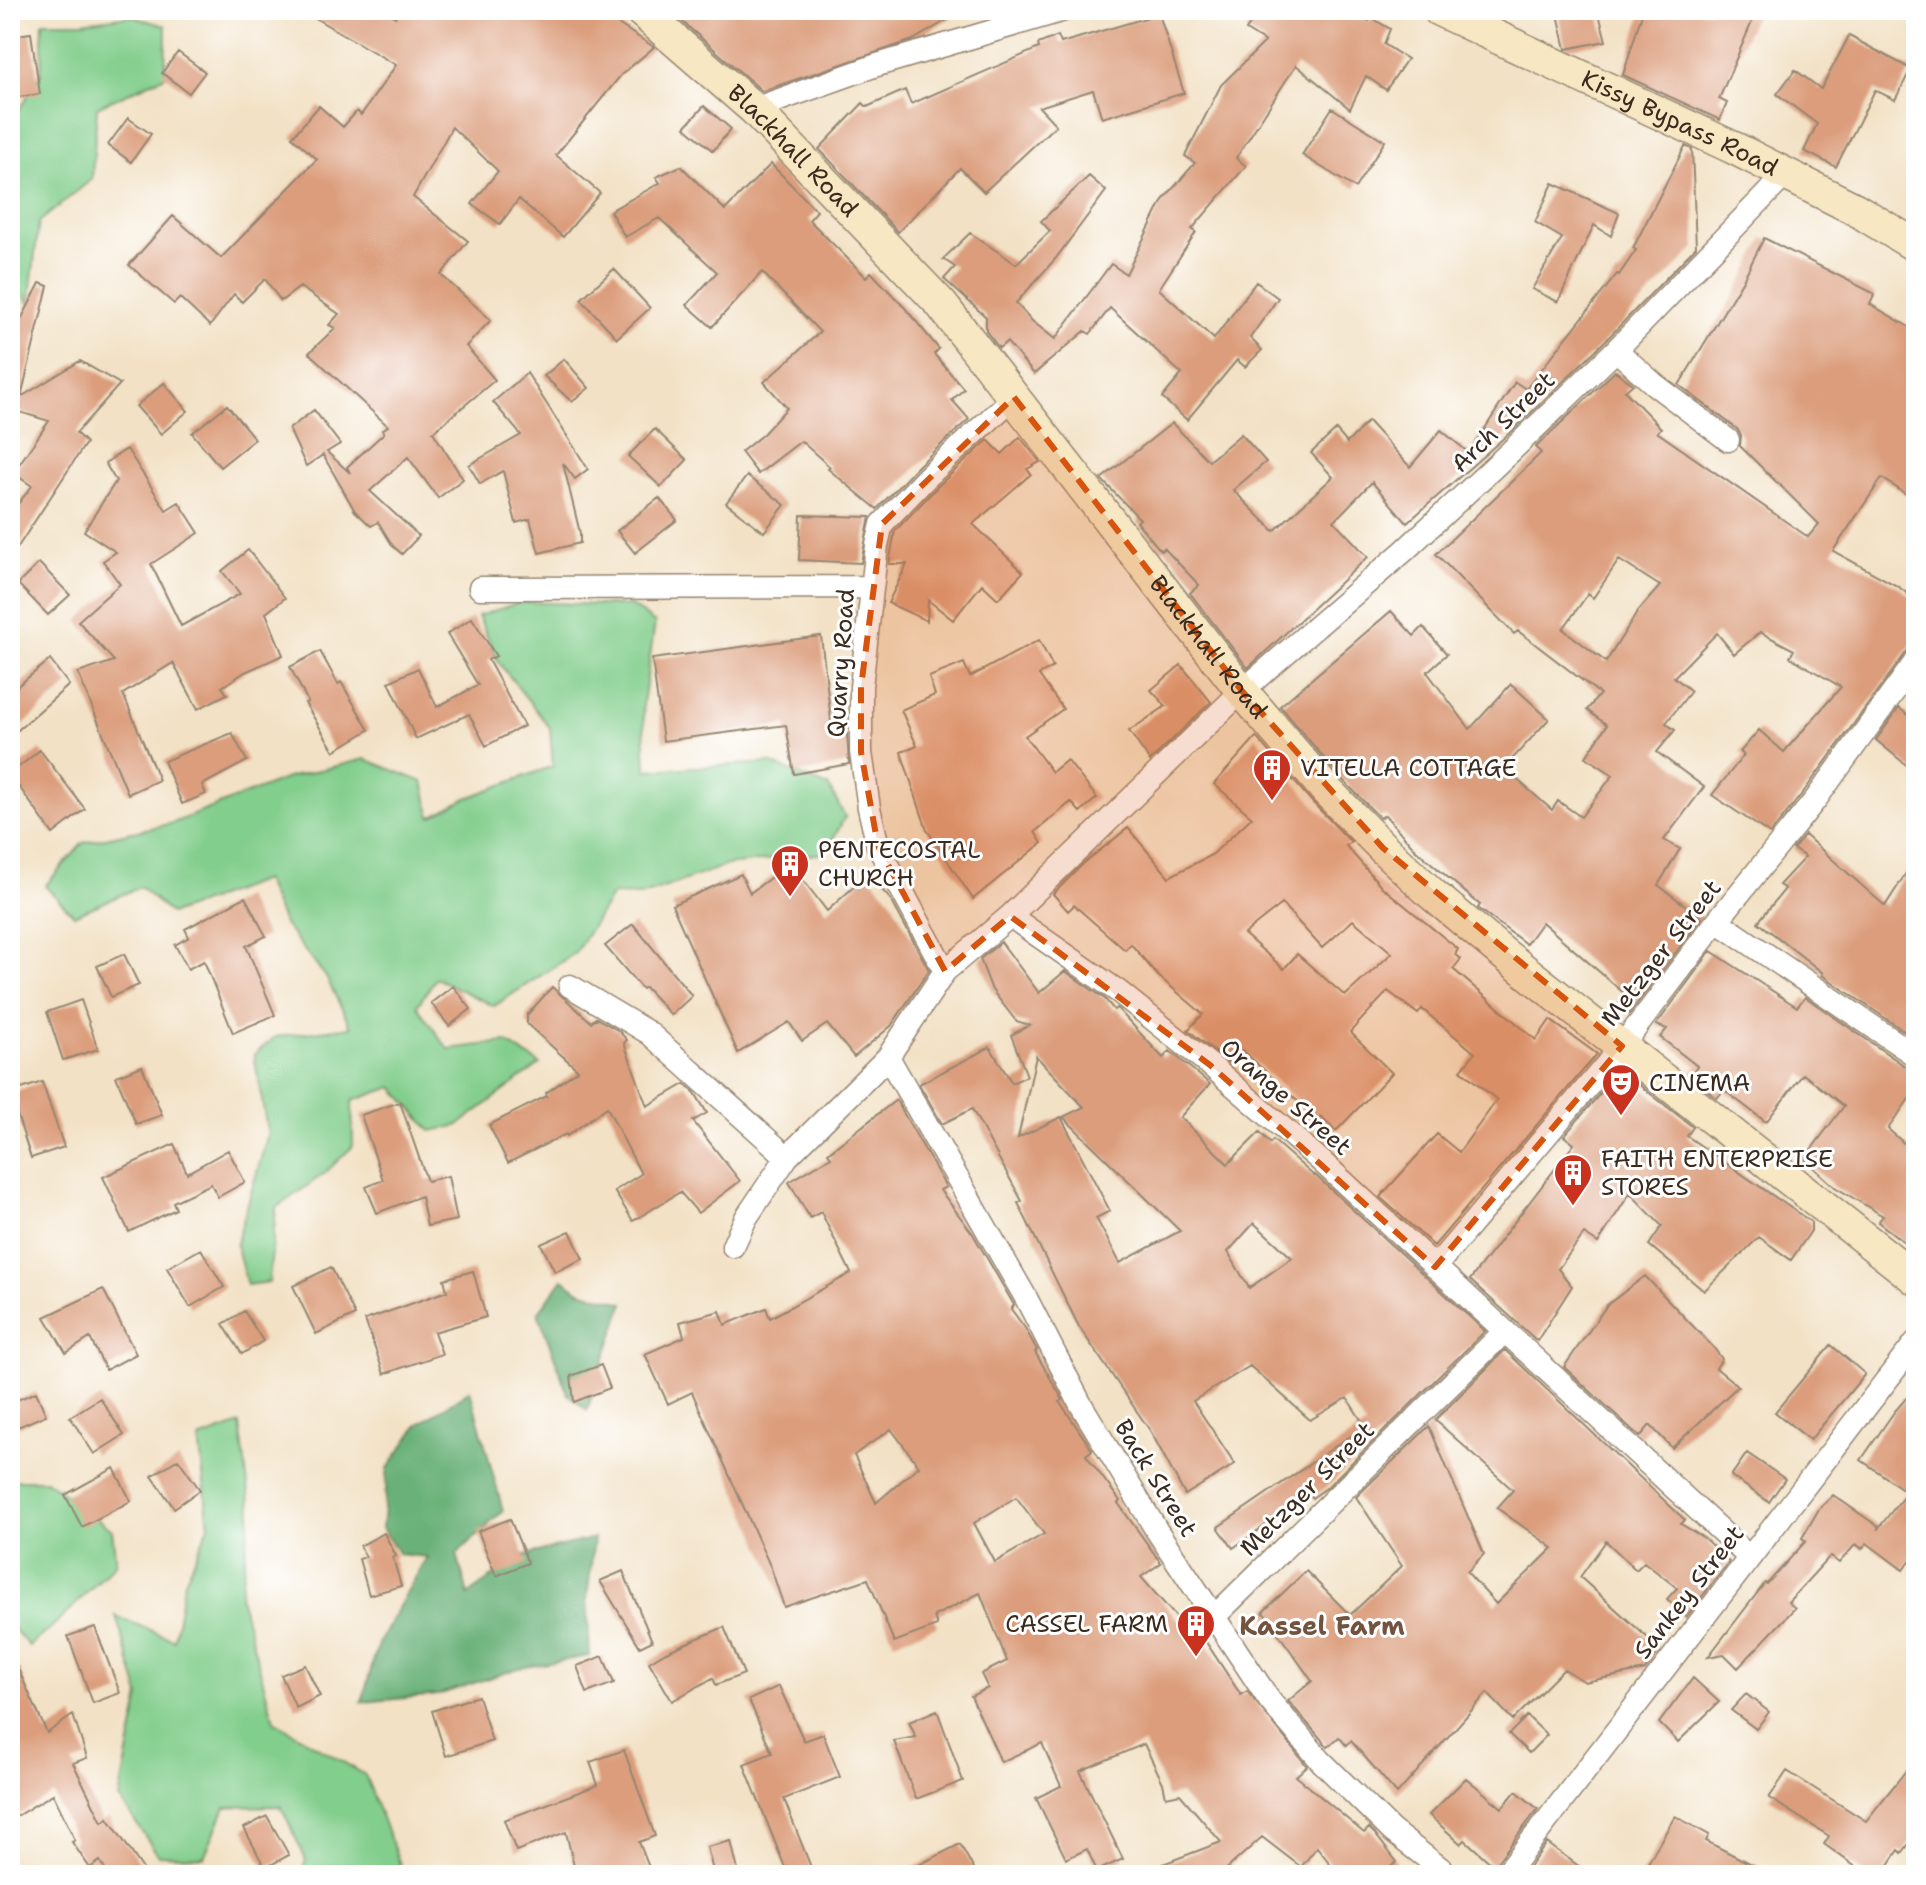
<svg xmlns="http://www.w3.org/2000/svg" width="1926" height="1885" viewBox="0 0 1926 1885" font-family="'Shantell Sans',sans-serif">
<rect width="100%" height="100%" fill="#fff"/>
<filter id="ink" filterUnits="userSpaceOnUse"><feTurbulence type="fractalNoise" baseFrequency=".0125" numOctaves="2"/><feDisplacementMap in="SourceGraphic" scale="16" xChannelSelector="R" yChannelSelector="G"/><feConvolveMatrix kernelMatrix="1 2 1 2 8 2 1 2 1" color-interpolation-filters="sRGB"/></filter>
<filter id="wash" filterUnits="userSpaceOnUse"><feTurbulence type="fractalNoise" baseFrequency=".006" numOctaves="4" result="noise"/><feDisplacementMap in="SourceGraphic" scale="32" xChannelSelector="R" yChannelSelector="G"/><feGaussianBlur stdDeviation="1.8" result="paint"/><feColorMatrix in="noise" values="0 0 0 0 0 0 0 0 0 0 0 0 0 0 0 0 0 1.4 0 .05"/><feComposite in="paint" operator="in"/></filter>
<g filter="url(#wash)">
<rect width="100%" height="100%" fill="#f2e1c5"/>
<path fill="#82ce8c" stroke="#5e7c55" stroke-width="2" d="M130 16 166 26 165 76 97 107 92 179 39 222 29 303 10 280V125L41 74 43 22H82Z
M521 602 631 606 655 623 643 704 646 770 770 763 829 787 845 817 825 853 727 865 641 896 612 895 575 953 494 1006 436 978 417 1006 448 1049 506 1042 540 1064 457 1126 431 1131 393 1087 352 1101 353 1146 325 1173 276 1208 269 1282 247 1285 236 1245 268 1134 254 1055 275 1037 351 1027 326 977 284 925 264 880 171 914 140 887 74 915 45 886 83 843 173 823 287 778 365 759 423 782 431 817 467 798 553 766 550 728 499 663 478 616Z
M240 1424 251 1510 240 1597 274 1721 365 1775 400 1864 397 1875H300L306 1860 281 1806 225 1807 204 1857 158 1855 119 1798 140 1695 116 1616 174 1640 184 1583 209 1526 199 1439Z
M10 1480H46L112 1530 116 1563 62 1618 29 1646 10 1625Z"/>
<path fill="#69b178" stroke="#526e4b" stroke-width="2" d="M563 1279 580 1291 624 1303 587 1410 568 1394 538 1313Z
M470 1390 503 1511 457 1554 468 1595 518 1557 594 1538 587 1601 590 1656 519 1668 438 1695 362 1702 378 1644 427 1557 399 1554 382 1528 388 1468 418 1425Z"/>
<g id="blocks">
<path fill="#db9d7c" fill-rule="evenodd" d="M301 10H383L395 17 401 10H596L654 47 621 75 556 155 600 193 563 237 519 199 500 224 472 204 498 171 452 127 413 197 468 241 441 275 491 320 466 346 495 380 433 432 463 479 438 498 408 457 370 491 419 536 402 554 393 546 378 522 371 526 355 511 323 455 306 466 289 429 314 410 340 444 327 452 350 473 347 467 384 433 382 430 388 426 309 353 335 328 329 325 339 314 300 287 281 301 265 279 242 302 234 294 210 326 180 298 174 304 129 265 173 216 221 258 317 159 292 137 319 106 343 127 357 111 361 115 396 65Z
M669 10H964L913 40 762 91Z
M1260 10H1339L1369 21 1372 18 1390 29 1384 44 1407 59 1386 90 1366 76 1350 109 1296 65 1236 158 1246 166 1192 229 1196 232 1159 289 1214 339 1256 282 1278 298 1250 338 1262 350 1245 367 1237 360 1187 420 1162 398 1182 374 1110 308 1090 334 1085 331 1034 374 1007 342 999 348 986 331V317L944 279 955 267 943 259 970 233 1016 264 1050 231 1041 221 1089 176 1106 191 1056 258 1016 303 1032 321 1055 339 1111 264 1126 274 1163 200 1195 163 1185 156 1221 85 1265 42 1246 30Z
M1557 10H1598L1606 41 1566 49Z
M1643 10H1757L1719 99 1727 103 1720 120 1623 75Z
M1159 14 1184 93 1102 118 1093 90 1039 107 1056 125 984 192 960 168 898 232 819 149 863 103 867 107 905 90 911 104 1039 48 1038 44 1058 36 1061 43Z
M31 33 40 94 10 98V36Z
M1849 36 1911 69 1895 100 1875 90 1836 167 1804 151 1817 124 1777 94 1795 70 1821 89Z
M178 52 205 72 189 93 162 73Z
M704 106 731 129 713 151 685 127Z
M1332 108 1385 141 1355 188 1302 155Z
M128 118 151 134 131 162 108 145Z
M1685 146 1692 149 1696 247 1606 340 1514 429 1407 523 1372 482 1334 521 1368 557 1248 668 1190 593 1199 585 1164 548 1161 551 1137 522 1140 519 1101 479 1172 423 1209 461 1241 434 1266 462 1233 490 1274 531 1333 477 1311 453 1336 430 1347 443 1368 421 1410 467 1441 430 1469 453 1515 382 1526 389 1617 274 1619 275 1636 250 1633 248Z
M771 164 817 211 809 220 866 277 871 272 905 308 939 349 934 354 964 389 952 400 969 419 917 467 877 509 828 469 830 467 801 441 758 474 741 452 763 434 787 408 764 382 820 332 762 272 712 327 687 305 717 272 659 218 625 237 610 211 660 183 656 177 681 166 725 210Z
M1553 183 1619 213 1611 236 1594 225 1558 302 1532 289 1562 238 1535 222Z
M1764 238 1875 294 1870 304 1916 331V501L1882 478 1833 551 1899 587 1916 601V639L1805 790 1770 834 1712 795 1744 755 1740 752 1759 730 1784 752 1841 687 1790 657 1794 650 1760 632 1734 654 1717 633 1674 677 1691 691 1666 723 1675 730 1657 752 1704 787 1664 840 1680 849 1658 885 1702 918 1629 1014 1615 1009 1626 995 1542 922 1526 944 1478 908 1480 905 1416 850 1385 815 1380 818 1340 777 1280 706 1391 611 1414 636 1423 627 1447 654 1427 672 1470 729 1511 684 1549 719 1504 768 1552 810 1558 801 1581 817 1613 775 1586 757 1607 725 1587 710 1600 694 1518 631 1514 634 1436 554 1541 453 1536 447 1615 371 1633 384 1625 391 1661 428 1657 432 1808 537 1819 524 1740 446 1741 435 1737 429 1679 385 1743 280ZM1619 560 1660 586 1638 611 1606 662 1563 629 1588 594 1593 598Z
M614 269 650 308 617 338 581 299Z
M40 283 48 286 21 397 80 361 120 384 76 433 86 443 10 559V514L32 486 13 473 49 421 10 409V341Z
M564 359 589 388 572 402 544 376Z
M527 373 588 469 575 479 563 463 580 533V543L539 553 530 519 516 523 503 471 480 484 469 465 521 435 493 402Z
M164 383 188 411 161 434 136 406Z
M227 405 255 439 220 467 192 433Z
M655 429 687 460 661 487 628 456Z
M1020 437 1040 462 1027 469 1031 474 973 524 1023 572 998 599 982 584 953 620 928 600 927 621 888 603 907 564H889L895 531 937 487 988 440 1002 454Z
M127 449 166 510 179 502 199 533 151 564 181 626 240 594 222 571 248 550 285 598 266 613 283 655 245 672 222 687 227 694 198 709 173 663 123 694 159 780 128 794 78 673 114 661 78 621 120 584 103 561 116 552 84 531 116 481 105 463Z
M747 476 785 505 764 532 726 503Z
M659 498 677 520 635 553 617 531Z
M801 515 870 517 861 563 799 560Z
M39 563 70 595 48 615 18 584Z
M472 618 496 656 488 660 524 726 486 746 469 714 416 739 389 682 418 668 437 707 478 685 447 634Z
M821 636 833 737 847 734 849 764 794 774 786 725 663 741 652 659Z
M1039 640 1053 667 1039 675 1063 709 1025 736 1052 772 1067 760 1097 798 1080 812 1071 802 1035 832 1042 843 973 899 927 830 901 752 917 746 901 710 935 695 929 677 964 663 970 677Z
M320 651 338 684 341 682 369 730 334 751 305 703 308 702 290 667Z
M50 660 69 685 10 737V692Z
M1181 665 1211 702 1150 761 1129 731 1166 706 1151 690Z
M1899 708 1916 721V773L1876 740Z
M232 733 247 761 202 785 206 794 182 804 164 761Z
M1256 737 1312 802 1351 842 1346 846 1382 887 1458 949 1455 955 1461 959 1453 969 1536 1040 1550 1020 1597 1054 1434 1246 1380 1197 1437 1134 1459 1152 1497 1100 1461 1070 1475 1053 1422 1009 1418 1014 1388 991 1350 1032 1392 1073 1336 1131 1321 1117 1318 1120 1242 1050 1229 1063 1188 1030 1203 1014 1157 975 1131 944 1125 950 1074 905 1068 911 1053 894 1083 864 1128 828 1169 877 1213 854 1252 817 1214 784ZM1282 904 1322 948 1353 920 1392 953 1345 996 1297 954 1284 969 1244 934Z
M40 750 85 809 53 834 10 774Z
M1805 835 1885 906 1916 858V1039L1822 975 1823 973 1758 922 1785 889 1779 885 1805 857 1793 849Z
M790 863 827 911 868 874 891 900 929 970 891 1026 854 1057 827 1024 802 1041 789 1022 738 1053 672 905 741 874 750 893Z
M245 897 266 936 246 946 275 1015 233 1033 204 961 188 969 175 945 189 937 185 929Z
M633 924 692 996 671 1015 645 987 642 989 605 946Z
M1001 942 1039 993 1065 971 1105 999 1114 1010 1117 1008 1163 1058 1170 1051 1210 1084 1180 1117 1228 1164 1260 1132 1270 1143 1273 1140 1314 1176 1315 1175 1485 1331 1326 1488 1312 1498 1310 1495 1292 1510 1290 1508 1233 1548 1218 1527 1365 1426 1347 1398 1310 1420 1250 1366 1193 1401 1235 1464 1185 1495 1151 1432 1079 1327 1018 1203 1022 1201 972 1109 942 1124 919 1084 990 1047 1012 1083 1027 1076 1011 1035 1030 1025 1016 1021 992 990 980 959ZM1036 1056 1084 1107 1063 1117 1180 1231 1120 1263 1096 1218 1110 1211 1061 1117 1018 1138ZM1254 1223 1292 1258 1249 1288 1228 1252Z
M1711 951 1797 1007 1805 997 1908 1068 1916 1070V1089L1888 1129 1916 1154V1251L1878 1222 1883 1216 1835 1187 1804 1159 1844 1106 1803 1074 1766 1122 1724 1090 1717 1098 1689 1076 1697 1066 1660 1037 1667 1029 1656 1025Z
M124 954 139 985 111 997 97 966Z
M453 986 471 1009 449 1026 431 1003Z
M552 987 591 1022 596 1018 619 1031 627 1040 624 1043 647 1106 685 1084 695 1093 707 1113 693 1121 740 1181 698 1213 680 1192 633 1221 614 1191 641 1174 607 1107 567 1136 566 1134 508 1163 489 1125 547 1096 546 1093 578 1070 527 1024V1015Z
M81 1000 98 1049 63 1060 47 1012Z
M142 1066 162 1115 136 1124 116 1076Z
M1620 1070 1693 1127 1687 1136 1811 1222V1231L1791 1260 1759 1237 1704 1291 1649 1245 1662 1226 1630 1193 1598 1243 1584 1234 1558 1269 1572 1286 1537 1341 1470 1280 1574 1144 1564 1136Z
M42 1082 64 1147 31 1158 10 1093Z
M896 1100 946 1187 940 1190 973 1234 1014 1305 1011 1309 1025 1328 1037 1350 1035 1352 1063 1400 1060 1402 1092 1450 1086 1455 1120 1501 1118 1503 1161 1563 1141 1577 1189 1632 1196 1627 1241 1695 1247 1691 1307 1766 1296 1776 1364 1833 1369 1828 1375 1834 1397 1862 1380 1875H1339L1317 1847 1301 1867 1262 1837 1220 1875H1140L1139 1873 1221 1842 1180 1794 1166 1797 1163 1783 1144 1744 1080 1771 1123 1859 1097 1871 1087 1849 1066 1859 1036 1798 1061 1786 1042 1743 1001 1762 971 1696 988 1688 981 1674 1007 1661 980 1593 934 1616 937 1626 894 1642 868 1579 784 1607 771 1568 692 1392 668 1404 645 1354 684 1337 680 1322 720 1311 725 1325 766 1308 770 1318 851 1273 821 1212 810 1218 789 1182 831 1157 828 1153ZM891 1429 919 1466 876 1503 854 1455ZM1016 1497 1044 1534 995 1562 974 1523Z
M400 1102 427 1181 448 1176 457 1220 427 1226 421 1196 377 1213 366 1187 383 1180 361 1115Z
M174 1144 187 1173 228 1150 245 1182 218 1197 211 1184 173 1202 176 1209 129 1232 103 1177Z
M570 1231 583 1259 555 1272 541 1244Z
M201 1249 224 1287 190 1307 167 1268Z
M331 1267 355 1315 316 1334 293 1286Z
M473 1271 486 1317 434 1332 442 1354 384 1374 365 1320 447 1291 444 1279Z
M1645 1276 1713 1347 1722 1359 1716 1368 1738 1386 1672 1448 1650 1425 1640 1437 1564 1367 1607 1305Z
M103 1289 136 1354 106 1370 90 1338 66 1353 45 1317Z
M244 1311 263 1341 242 1354 223 1324Z
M1831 1345 1865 1374 1810 1440 1775 1412Z
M1505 1350 1685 1520 1681 1524 1704 1538 1729 1562 1686 1617 1667 1599 1677 1588 1644 1562 1636 1570 1606 1541 1580 1577 1660 1649 1645 1670 1585 1682 1564 1669 1513 1720 1487 1693 1397 1794 1351 1741 1346 1745 1339 1737 1328 1747 1288 1701 1312 1681 1263 1612 1306 1571 1350 1615 1402 1566 1356 1497 1429 1426 1484 1554 1467 1572 1496 1604 1553 1548 1497 1508 1513 1490 1435 1420Z
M601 1365 610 1388 574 1402 571 1376Z
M1916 1387V1553L1903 1570 1867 1543 1862 1549 1856 1544 1839 1563 1830 1556 1788 1602 1795 1608 1738 1668 1724 1654 1708 1657 1765 1583 1767 1584 1806 1541 1802 1538 1819 1509 1833 1495 1879 1527 1877 1530 1907 1492 1861 1460 1894 1412Z
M36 1392 46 1415 18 1427 10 1403Z
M100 1398 124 1435 94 1454 70 1417Z
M1747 1453 1785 1479 1769 1502 1731 1476Z
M178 1459 200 1490 174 1508 152 1476Z
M114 1468 131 1501 82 1527 65 1495Z
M510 1519 528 1563 496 1576 478 1531Z
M384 1533 396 1556 393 1558 401 1586 369 1595 359 1559 366 1557 360 1546Z
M623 1571 652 1641 640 1647 600 1581Z
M95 1627 120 1693 93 1703 68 1636Z
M724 1627 744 1674 716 1685 713 1678 672 1701 649 1662 666 1652Z
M10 1651 47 1733 73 1715 87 1758 73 1763 102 1822 108 1818 147 1875H108L100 1861 90 1868 72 1842 75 1840 53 1794 10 1820Z
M603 1656 614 1683 587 1693 577 1666Z
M305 1665 320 1696 296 1708 281 1675Z
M1693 1678 1719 1702 1678 1742 1659 1723Z
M779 1686 804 1741 823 1734 840 1777 784 1799 814 1875H788L744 1764 772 1753 749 1700Z
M1746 1694 1769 1712 1756 1729 1731 1710Z
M478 1696 492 1741 446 1756 432 1711Z
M937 1710 963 1781 916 1799 894 1741 916 1737 909 1722Z
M1527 1716 1547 1735 1529 1753 1509 1734Z
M624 1750 655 1836 639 1842 652 1875H576L566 1832 516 1851 504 1820 598 1785 590 1762Z
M1916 1758V1835L1902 1853 1899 1850 1882 1875H1867L1824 1844 1829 1836 1769 1798 1787 1771 1866 1821Z
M1466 1778 1502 1808 1516 1791 1538 1809 1494 1866 1465 1840 1461 1844 1429 1815Z
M267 1816 289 1855 265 1868 244 1828Z
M1675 1816 1709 1835 1706 1841 1772 1875H1641Z
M731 1841 739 1875H714L707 1847Z
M1547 1843 1591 1875H1523Z
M960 1844 977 1875H899Z"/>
</g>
</g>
<g filter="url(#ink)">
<use href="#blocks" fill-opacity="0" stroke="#968672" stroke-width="2"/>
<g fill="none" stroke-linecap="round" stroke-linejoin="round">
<g stroke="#968672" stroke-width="25">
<path id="street" d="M754 109 874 66 1064 10
M1616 350 1654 384 1728 440
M480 588 872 587
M1010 916 1119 992 1210 1065 1321 1161 1749 1557
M1717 921 1916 1056
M945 971 878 846 869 808 861 752V687L877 545 882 524 927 477 1014 397
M570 986 649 1033 787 1157
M888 1057 1026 1298 1080 1403 1157 1531 1270 1701 1321 1761 1392 1831 1449 1875
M733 1246 746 1218 787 1157 888 1057 945 971 1010 916 1242 691 1404 551 1510 452 1616 350 1785 175
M1435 1267 1622 1046 1717 921 1816 799 1916 661
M1214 1617 1505 1331
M1505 1875 1916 1342"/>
</g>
<g stroke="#968672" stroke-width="35">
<g id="secondary">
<path id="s1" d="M640 10 754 109 941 304 1242 691 1326 790 1383 848 1432 894 1505 955 1916 1279"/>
<path id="s2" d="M1439 10 1734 148 1855 209 1916 246"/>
</g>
</g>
<use href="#street" stroke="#fff" stroke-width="22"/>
<use href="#secondary" stroke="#f7e8c3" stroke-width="32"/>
</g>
</g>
<path fill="#d7540e" fill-opacity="0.2" stroke="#d7540e" stroke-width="6" stroke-dasharray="16 10" stroke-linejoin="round" d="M1014 397 1242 691 1383 848 1622 1046 1435 1267 1210 1065 1010 916 945 971 878 846 861 752V687L882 524Z"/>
<defs>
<g id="building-pin" transform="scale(2)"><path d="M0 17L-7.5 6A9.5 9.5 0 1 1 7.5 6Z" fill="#c8321e" stroke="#fff"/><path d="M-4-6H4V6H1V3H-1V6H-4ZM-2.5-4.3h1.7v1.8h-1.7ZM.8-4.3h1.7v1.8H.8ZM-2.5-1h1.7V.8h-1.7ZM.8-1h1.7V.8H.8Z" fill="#fff"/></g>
<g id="theatre-pin" transform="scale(2)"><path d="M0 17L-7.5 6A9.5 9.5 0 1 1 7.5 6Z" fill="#c8321e" stroke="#fff"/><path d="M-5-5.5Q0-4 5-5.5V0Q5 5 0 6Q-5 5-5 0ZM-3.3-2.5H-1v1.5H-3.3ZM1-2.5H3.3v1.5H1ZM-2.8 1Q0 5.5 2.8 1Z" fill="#fff"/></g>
</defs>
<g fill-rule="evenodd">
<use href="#building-pin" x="1272" y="768"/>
<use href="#building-pin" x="790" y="864"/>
<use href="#theatre-pin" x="1621" y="1083"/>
<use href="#building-pin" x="1573" y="1173"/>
<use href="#building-pin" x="1196" y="1624"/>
</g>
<g text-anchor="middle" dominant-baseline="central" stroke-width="6" stroke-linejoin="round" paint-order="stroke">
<g font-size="24" fill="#3b2a1e" stroke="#fff">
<text stroke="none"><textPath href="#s2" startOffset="266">Kissy Bypass Road</textPath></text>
<text stroke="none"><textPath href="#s1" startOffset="208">Blackhall Road</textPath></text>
<text transform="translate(1503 422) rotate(-44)">Arch Street</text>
<text stroke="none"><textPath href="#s1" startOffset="856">Blackhall Road</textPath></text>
<text transform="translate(841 663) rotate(-86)">Quarry Road</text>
<text transform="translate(1661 953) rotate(-52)">Metzger Street</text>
<text transform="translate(1286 1097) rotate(41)">Orange Street</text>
<text transform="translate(1156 1478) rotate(58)">Back Street</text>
<text transform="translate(1307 1489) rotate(-45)">Metzger Street</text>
<text transform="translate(1689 1592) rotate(-52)">Sankey Street</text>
</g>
<g font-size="24" fill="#3b2a1e" stroke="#fff" text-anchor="start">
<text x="1300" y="768">VITELLA COTTAGE</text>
<text x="818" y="850">PENTECOSTAL<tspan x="818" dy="28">CHURCH</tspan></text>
<text x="1649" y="1083">CINEMA</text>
<text x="1601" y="1159">FAITH ENTERPRISE<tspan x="1601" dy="28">STORES</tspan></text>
<text x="1168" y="1624" text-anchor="end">CASSEL FARM</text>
</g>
<g font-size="26" font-weight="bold" fill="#73523f" stroke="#fff">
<text x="1322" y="1625">Kassel Farm</text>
</g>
</g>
<rect width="1926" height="1885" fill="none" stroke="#fff" stroke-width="40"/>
</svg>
